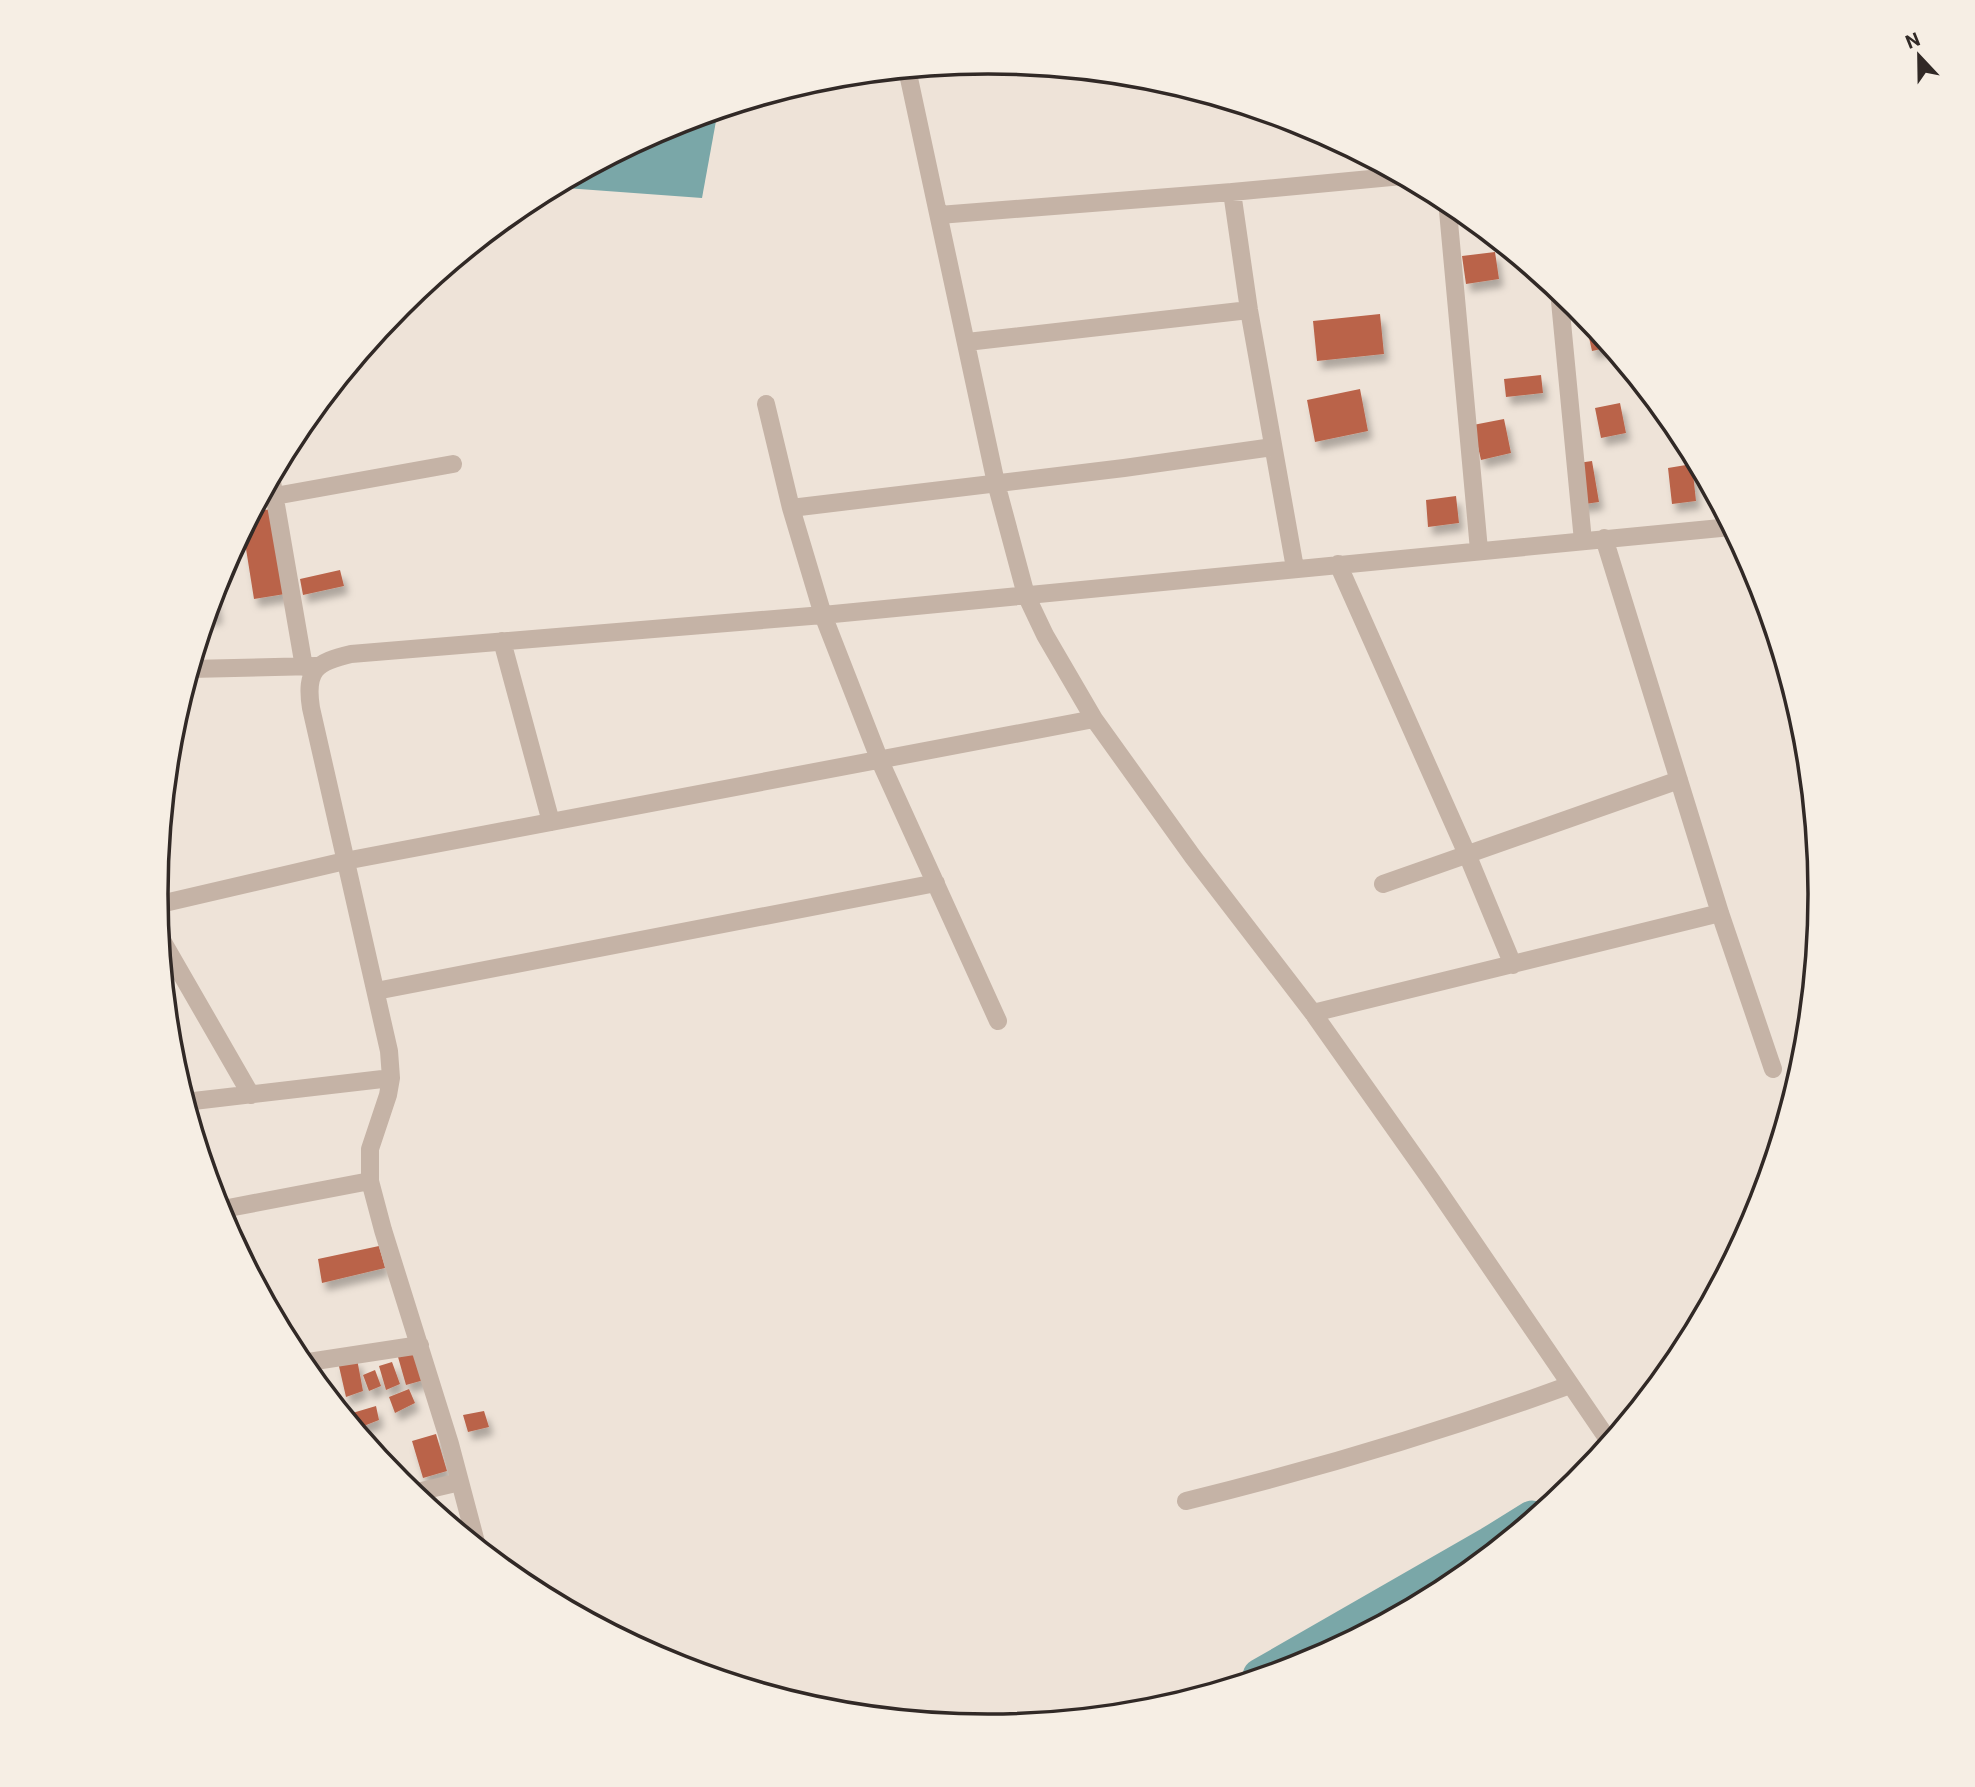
<svg xmlns="http://www.w3.org/2000/svg" width="1975" height="1787" viewBox="0 0 1975 1787" font-family="Roboto,sans-serif">
<defs>
<filter id="shadow"><feDropShadow dx="4.5" dy="8" stdDeviation="3.5" flood-color="#0004"/></filter>
</defs>
<rect width="100%" height="100%" fill="#eee3d8"/>
<path fill="#7aa7a8" d="M718 110 702 198 552 187 669 124Z"/>
<g fill="none" stroke-linecap="round" stroke-linejoin="round">
<path stroke="#7aa7a8" stroke-width="35" d="M1260 1676 1490 1544 1532 1518"/>
</g>
<path fill="#ba644a" filter="url(#shadow)" d="M1495 252 1499 279 1466 284 1462 256Z
M1380 314 1384 354 1317 361 1313 321Z
M1597 331 1611 347 1592 351 1588 333Z
M1541 375 1543 393 1506 397 1504 379Z
M1360 389 1368 431 1315 442 1307 400Z
M1620 403 1626 433 1601 438 1595 408Z
M1504 419 1511 453 1481 460 1473 425Z
M1592 461 1599 502 1578 505 1571 464Z
M1692 464 1696 501 1672 504 1668 468Z
M1456 496 1459 523 1428 527 1426 500Z
M271 509 285 594 254 599 243 530 252 512Z
M340 570 344 586 303 595 300 579Z
M214 590 218 616 206 618Z
M379 1246 385 1268 322 1283 318 1259Z
M416 1353 424 1380 406 1385 398 1357Z
M357 1359 363 1391 346 1397 338 1362Z
M392 1362 400 1384 386 1390 379 1366Z
M375 1370 381 1386 369 1391 363 1375Z
M409 1389 415 1403 395 1413 389 1397Z
M376 1406 379 1420 356 1429 349 1414Z
M484 1411 489 1427 468 1432 463 1415Z
M436 1434 447 1471 423 1478 412 1441Z"/>
<g fill="none" stroke-linecap="round" stroke-linejoin="round">
<path stroke="#c5b3a6" stroke-width="18" d="M907 69 996 483 1026 595 1045 635 1094 719 1193 857 1313 1013 1431 1180 1609 1441
M1232 192 1249 310 1295 568
M1447 200 1479 550
M939 215 1232 192 1402 176
M1559 291 1583 541
M967 342 1249 310
M766 404 791 508 823 615 880 761 998 1021
M271 476 304 667
M275 496 453 464
M791 508 1124 468 1273 447
M1604 538 1720 913 1773 1069
M1338 564 1467 854 1513 965
M502 641 551 822
M190 669 316 666
M1383 884 1679 780
M156 905 345 861 1094 719
M160 937 251 1095
M376 991 936 883
M1313 1013 1720 913
M185 1102 391 1078
M218 1210 370 1181
M302 1363 420 1345
M413 1493 460 1482
M1186 1501C1316 1469 1444 1431 1570 1385
M477 1546 450 1444 383 1230 370 1181V1149L388 1095 391 1078 389 1051 311 708C305 670 316 662 351 654L823 615 1731 527"/>
</g>
<path d="M0 0H1975V1787H0ZM168 894a820 820 0 1 1 1640 0a820 820 0 1 1-1640 0Z" fill="#f6eee4" fill-rule="evenodd"/>
<path fill="none" stroke="#312926" stroke-width="3.5" d="M168 894a820 820 0 1 1 1640 0a820 820 0 1 1-1640 0Z"/>
<g transform="translate(1919 56) rotate(338)" stroke="#f6eee4" stroke-width="5" paint-order="stroke">
<path d="M0-5L12 26L0 18L-12 26Z" fill="#312926"/>
<text y="-10" font-size="19" font-weight="bold" text-anchor="middle" fill="#312926">N</text>
</g>
</svg>
